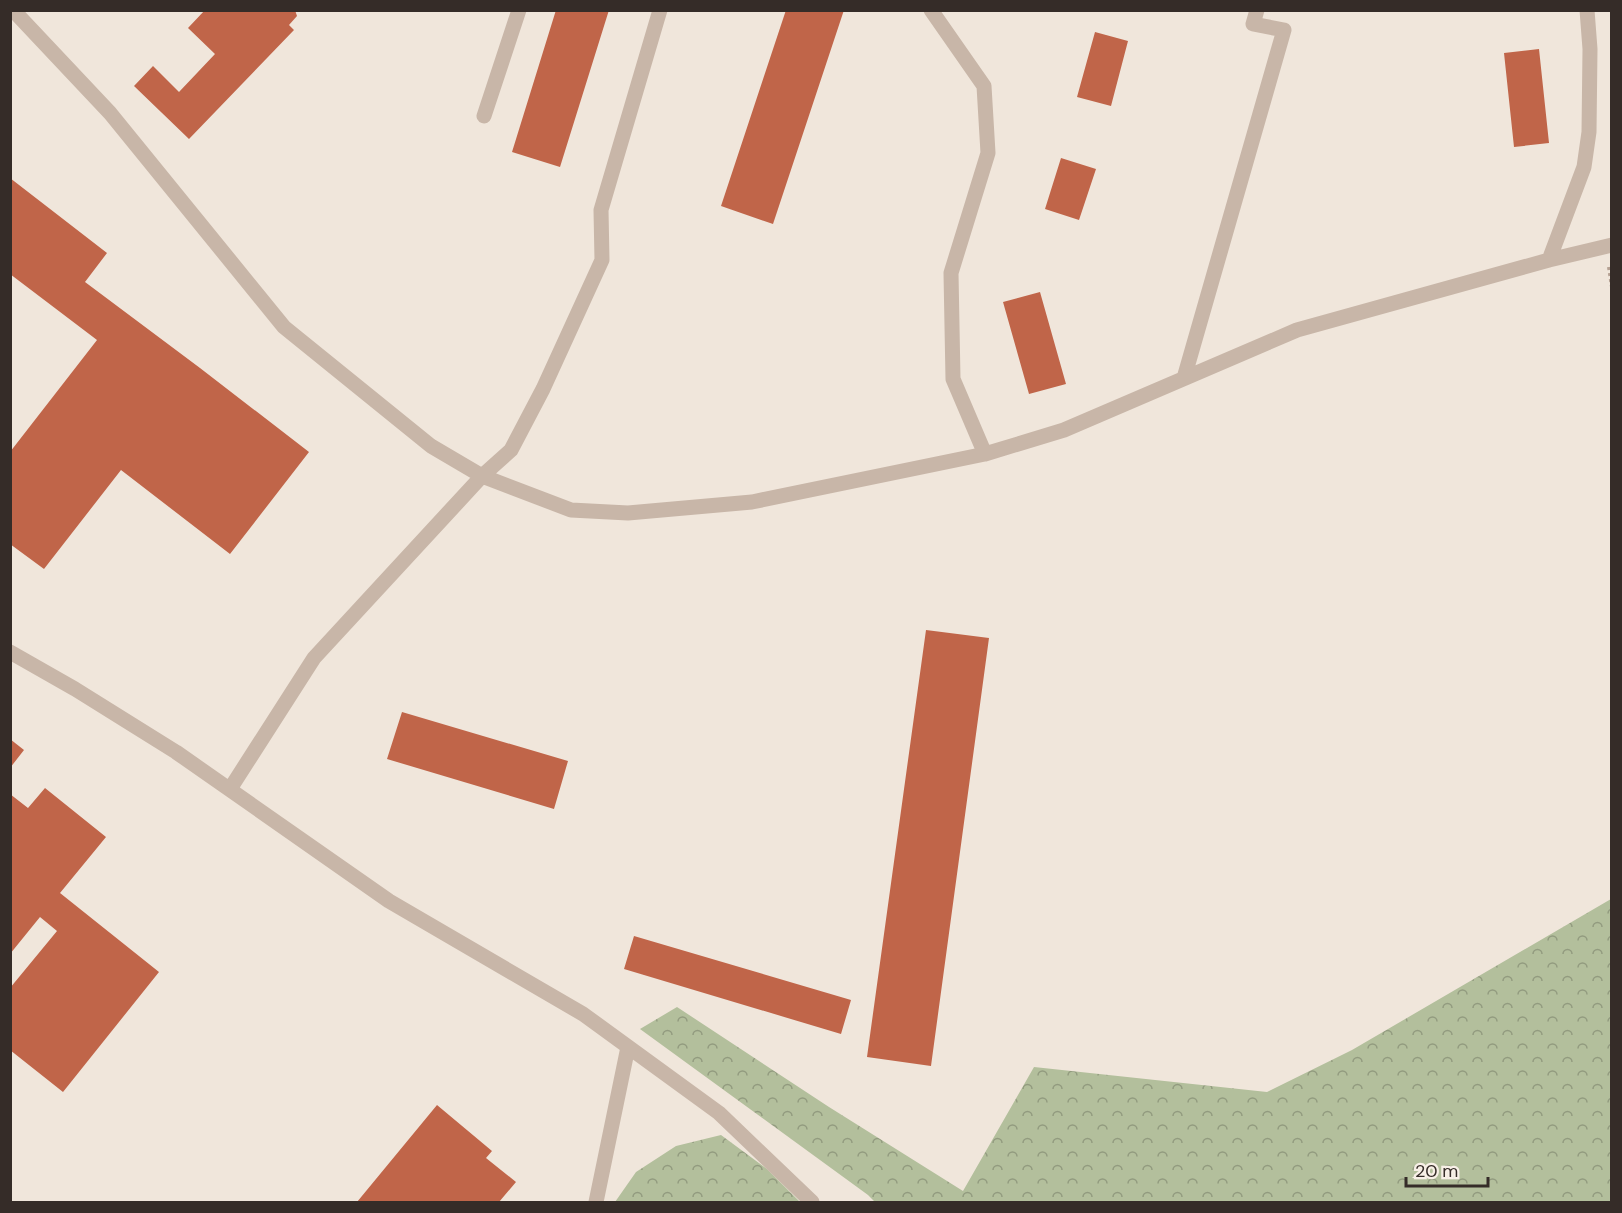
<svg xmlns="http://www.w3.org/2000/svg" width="1622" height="1213" viewBox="0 0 1622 1213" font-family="'DM Sans',sans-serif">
<defs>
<pattern id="forest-crowns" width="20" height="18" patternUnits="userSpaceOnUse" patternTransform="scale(1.5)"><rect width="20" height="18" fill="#b3bf9c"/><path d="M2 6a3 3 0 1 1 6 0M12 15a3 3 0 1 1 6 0" fill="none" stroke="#929b7f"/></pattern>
</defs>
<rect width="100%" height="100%" fill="#f0e6db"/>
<path fill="url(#forest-crowns)" d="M1611 899V1202H875L868 1195 640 1029 677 1007 829 1107 963 1191 1034 1067 1267 1092 1352 1050Z
M721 1135 767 1169 800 1202H615L636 1172 676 1146Z"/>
<path fill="#c06549" d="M205 10H295L297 16 289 25 294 30 189 139 134 86 153 66 179 92 215 54 188 28Z
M556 10H609L560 167 512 152Z
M786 10H844L773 224 721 206Z
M1095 32 1128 41 1111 106 1077 97Z
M1539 49 1549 143 1514 147 1504 53Z
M1061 158 1096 169 1079 220 1045 209Z
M10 178 107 253 85 282 200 368 309 452 230 554 121 470 44 569 10 544V452L97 340 10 274Z
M1040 292 1066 384 1029 394 1003 302Z
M926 630 989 638 931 1066 867 1057Z
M402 712 568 761 554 809 387 759Z
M10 739 24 750 10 768Z
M45 788 106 837 60 893 159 972 63 1092 10 1050V988L57 931 40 917 10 954V794L28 808Z
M634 936 851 1000 841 1034 624 969Z
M437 1105 492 1151 486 1158 516 1182 499 1202H357Z"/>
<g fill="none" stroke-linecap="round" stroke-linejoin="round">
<path stroke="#b4a092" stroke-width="4" stroke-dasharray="3 3" stroke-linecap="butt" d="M1609 267 1612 287"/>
<path stroke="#c8b6a8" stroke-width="15" d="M13 10 110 113 284 327 431 446 482 476 571 510 628 513 752 502 985 454 1064 430 1297 330 1549 260 1612 245
M931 10 984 86 988 153 951 273 953 379 985 454
M484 116 519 10
M1549 260 1584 167 1589 132 1590 49 1587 10
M1184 378 1284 30 1253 24 1257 10
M10 652 75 689 176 752 389 901 583 1014 719 1113 812 1202
M230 789 314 658 482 476 511 450 543 389 602 260 601 210 660 10
M596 1202 628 1047"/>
</g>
<rect width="1622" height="1213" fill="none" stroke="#352c28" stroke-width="24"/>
<path d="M1406 1177v9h82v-9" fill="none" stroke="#352c28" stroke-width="3"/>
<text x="1415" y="1177" font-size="18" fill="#352c28" stroke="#f8f0e7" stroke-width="4.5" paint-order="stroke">20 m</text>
</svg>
